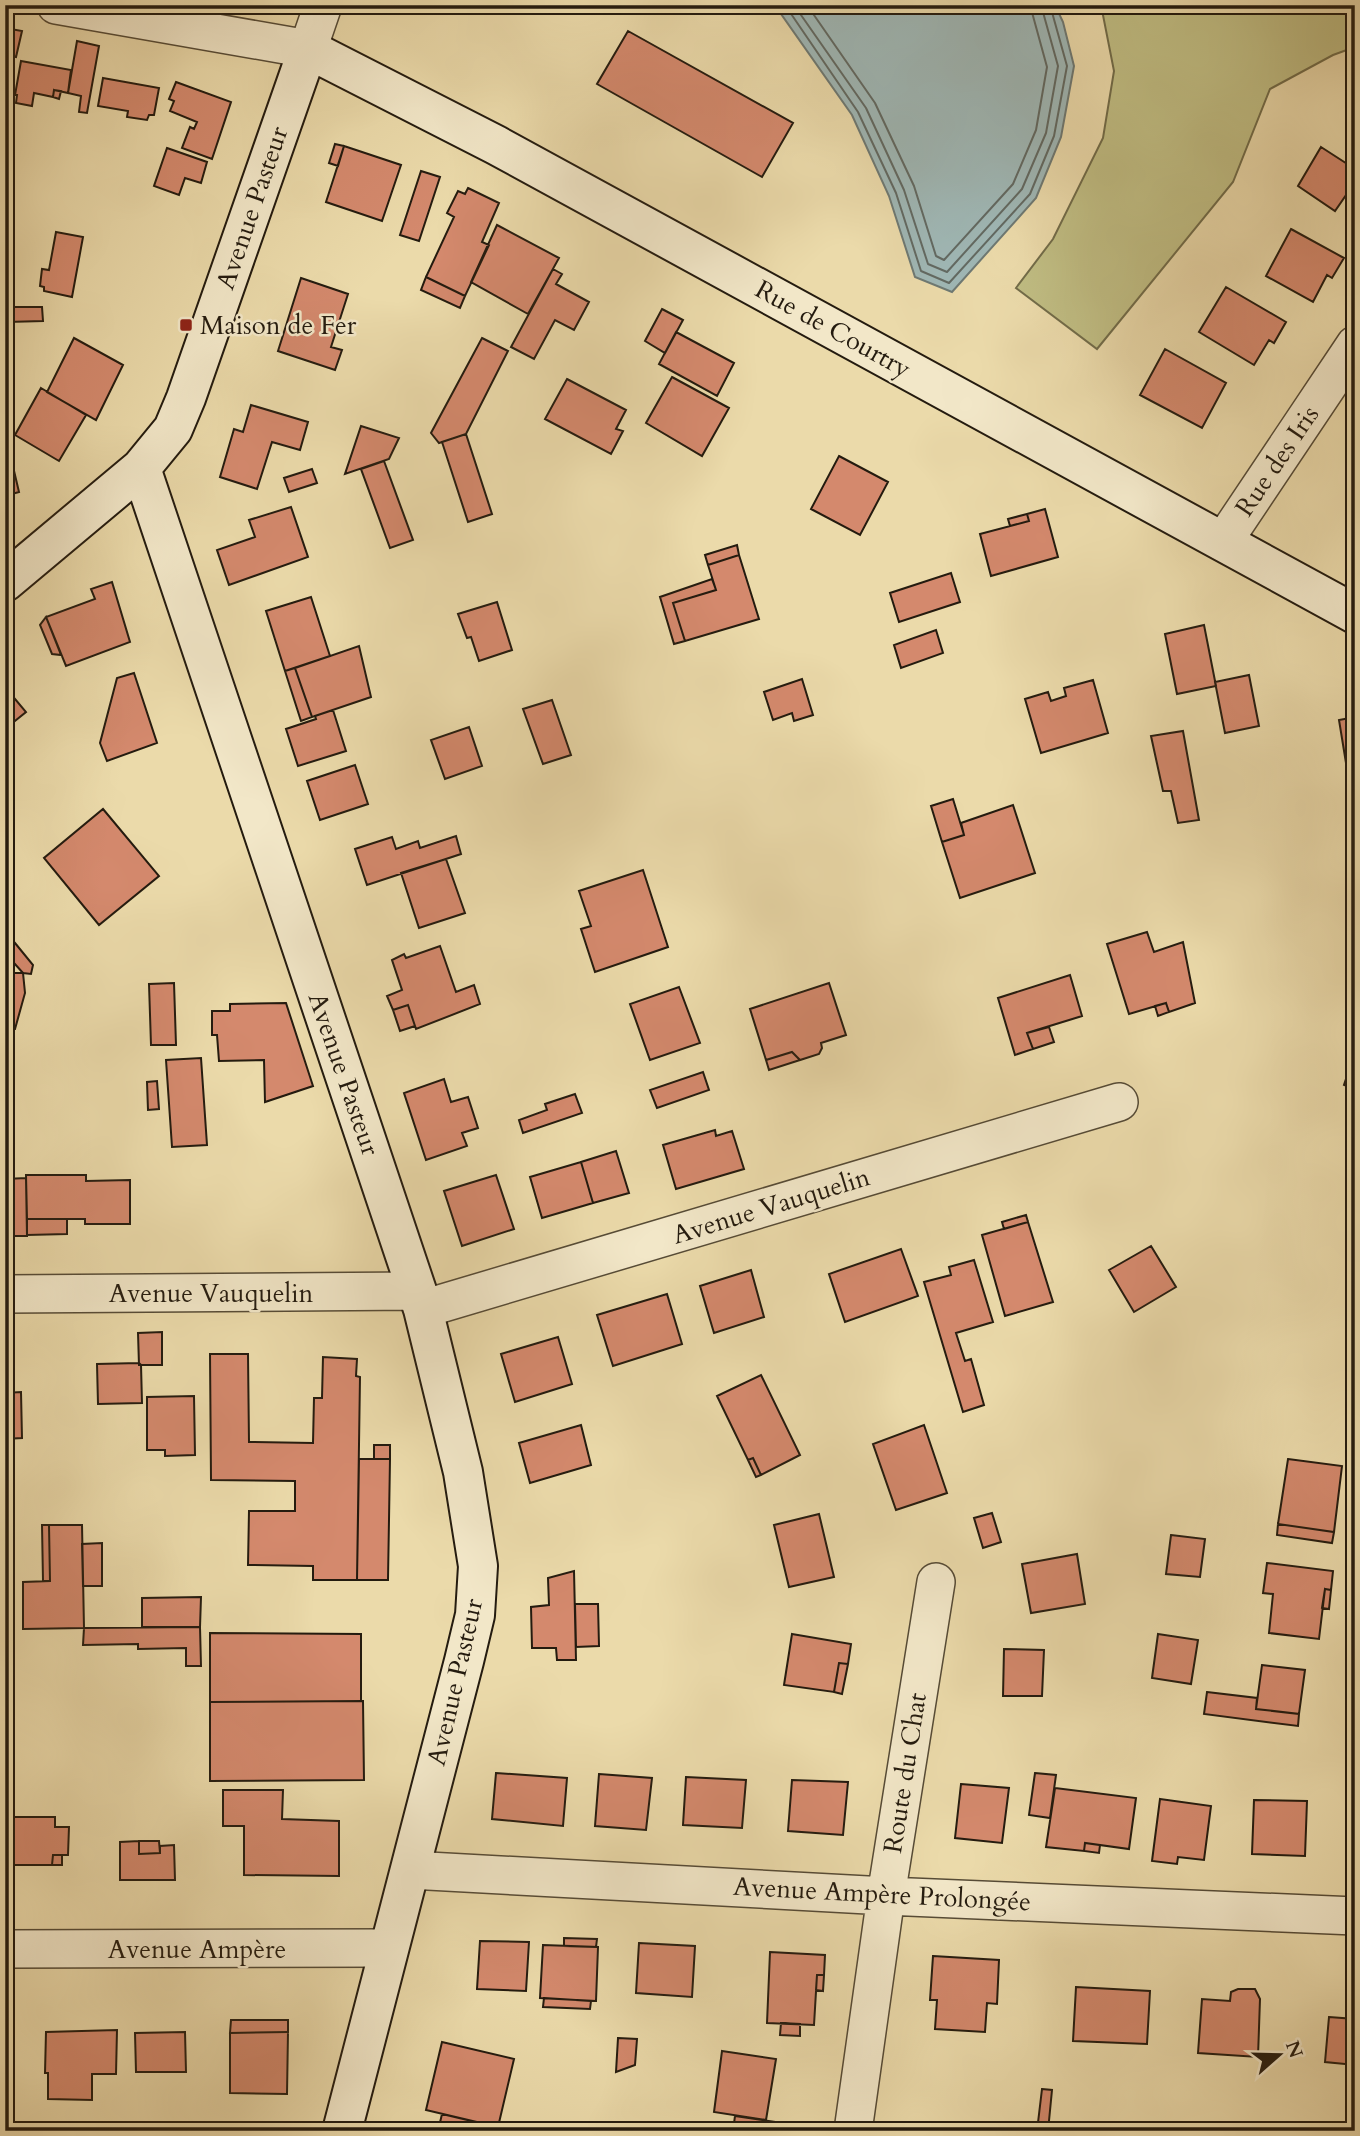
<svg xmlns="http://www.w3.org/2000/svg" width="1360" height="2136" viewBox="0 0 1360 2136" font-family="Cardo,serif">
<rect width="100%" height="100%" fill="#ebdaaa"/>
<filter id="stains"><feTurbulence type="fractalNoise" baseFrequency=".00286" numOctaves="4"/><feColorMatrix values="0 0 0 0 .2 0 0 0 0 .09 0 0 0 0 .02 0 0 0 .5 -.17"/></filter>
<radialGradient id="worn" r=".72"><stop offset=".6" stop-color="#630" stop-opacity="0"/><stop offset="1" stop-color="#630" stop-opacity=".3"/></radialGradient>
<path fill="#c0bd83" stroke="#726c49" stroke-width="2" d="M1101 5H1355V47L1333 55 1270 89 1233 182 1097 349 1016 288 1053 239 1103 138 1114 71Z"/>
<path fill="#9fb7b5" stroke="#6e7973" stroke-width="2" d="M778 5H1055L1063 22 1074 66 1061 137 1036 198 952 292 915 277 889 196 852 115 779 11Z"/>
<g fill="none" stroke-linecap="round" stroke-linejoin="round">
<path stroke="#626962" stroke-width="2" d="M785 5 858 112 896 193 921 271 949 283 1030 194 1054 136 1067 66 1050 5
M794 5 866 108 904 190 928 264 947 272 1022 189 1046 133 1058 66 1041 5
M807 5 875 103 914 186 936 256 944 260 1013 184 1036 130 1047 67 1030 5"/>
</g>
<path fill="#d4896d" stroke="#241b0f" stroke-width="2" d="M5 28 22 31 16 57 5 55Z
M628 31 793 123 762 177 597 84Z
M77 41 99 46 87 113 79 112 81 96 68 93Z
M21 61 71 70 68 93 54 90 53 97 34 93 32 106 16 103 17 95H15Z
M103 78 159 88 154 115H149L147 120 127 117 128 111 98 106Z
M176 82 231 102 212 159 182 148 190 127 194 129 197 122 170 111 174 101 169 99Z
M1355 87V117L1348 89Z
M54 90 61 91 59 99 53 97Z
M335 144 344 146 338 166 329 163Z
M344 146 401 165 382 221 326 202Z
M1321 147 1355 169V182L1335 211 1298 186Z
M167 148 207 162 201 183 185 178 179 195 154 186Z
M421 171 440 177 419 241 400 235Z
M468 188 499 203 482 242 489 245 465 296 426 277 454 217 447 213 458 191 465 194Z
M497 225 559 258 528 314 471 282Z
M1291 229 1344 258 1332 278 1327 275 1313 302 1266 276Z
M56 232 83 237 72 297 44 291V287L40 286 42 269 49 270Z
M553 269 562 274 556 284 589 302 574 330 555 320 534 359 511 347Z
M426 277 465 296 460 308 421 290Z
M301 278 348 294 331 347 342 350 335 370 278 351Z
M1226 287 1286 322 1274 343 1269 340 1254 365 1199 332Z
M8 307H42L43 321 7 322Z
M662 309 683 320 665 353 645 341Z
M676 332 734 363 717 396 659 364Z
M74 338 123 365 96 420 47 392Z
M482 338 508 351 466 434 439 443 431 433Z
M1165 349 1226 383 1202 428 1140 395Z
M672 377 729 408 702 456 646 423Z
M567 379 626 410 616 429 623 431 611 454 545 419Z
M41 388 86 415 59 461 15 435Z
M251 405 308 422 300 450 272 442 257 489 220 477 234 429 243 432Z
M361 426 399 438 389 459 345 474Z
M466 434 492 514 468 522 442 442Z
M839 456 888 482 860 535 811 509Z
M11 458 19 492 5 496V459Z
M384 461 413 540 390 548 361 469Z
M312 469 317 483 289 492 284 478Z
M291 507 308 557 229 585 217 550 255 537 249 520Z
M1045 509 1058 557 991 576 980 534 1029 521 1027 514Z
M1027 514 1029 521 1010 526 1008 519Z
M737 545 739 555 708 565 705 555Z
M739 555 759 619 685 641 673 603 716 590 708 565Z
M951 573 960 602 899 622 890 593Z
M712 579 716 590 673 603 685 641 674 644 660 597Z
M112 582 130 642 66 666 46 617 95 599 91 589Z
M311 597 330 656 285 671 266 611Z
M497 602 512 650 479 661 471 637 467 638 458 614Z
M46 617 61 655 52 654 40 625Z
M1204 625 1216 686 1177 694 1165 634Z
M936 630 943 653 901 668 894 645Z
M359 646 371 697 312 717 295 668Z
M295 668 312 717 301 721 285 671Z
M134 673 157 743 107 761 100 743 117 678Z
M1249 675 1259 726 1225 733 1215 682Z
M802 679 813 715 794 721 792 713 773 720 764 692Z
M1093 680 1108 733 1041 753 1025 699 1048 692 1051 701 1066 696 1064 688Z
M5 687 26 712 5 729Z
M552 700 571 755 543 764 523 709Z
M333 710 346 751 298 766 286 729 316 719 315 716Z
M1355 717V761L1346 763 1339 720Z
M469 727 482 766 445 779 431 740Z
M1183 731 1199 820 1178 823 1171 791H1163L1151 736Z
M355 765 368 804 320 820 307 781Z
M953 799 964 835 942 842 931 806Z
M1013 805 1035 873 960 898 942 842 964 835 961 823Z
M103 809 159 876 99 925 44 858Z
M456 836 461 854 367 885 355 849 392 837 396 849 418 841 420 848Z
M446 859 465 913 419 928 401 873Z
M643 870 668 947 595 972 581 929 591 926 579 891Z
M1147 932 1154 952 1183 942 1195 1003 1169 1012 1166 1003 1129 1014 1107 944Z
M15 943 33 965 31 974 23 973 5 953Z
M440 946 456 992 474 985 480 1004 416 1029 408 1005 393 1010 387 996 402 990 392 960 404 954 406 958Z
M5 973H23L25 993 15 1029H5Z
M1070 975 1082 1016 1027 1033 1033 1049 1015 1055 998 998Z
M174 983 176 1045H151L149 984Z
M829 983 846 1035 821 1043 822 1048 819 1054 800 1060 792 1052 766 1060 750 1009Z
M679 987 700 1043 650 1060 630 1004Z
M286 1003 313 1086 265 1102 264 1060 219 1061 217 1035H212V1011H230V1004Z
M1166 1003 1169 1012 1158 1016 1155 1006Z
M408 1005 415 1026 400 1031 393 1010Z
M1049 1027 1054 1042 1033 1049 1027 1033Z
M792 1052 800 1060 769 1070 766 1060Z
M1354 1055H1355V1089L1344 1085Z
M201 1058 207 1145 172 1147 166 1060Z
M703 1072 709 1090 657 1108 650 1090Z
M444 1079 451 1102 468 1097 478 1128 462 1133 467 1146 426 1160 404 1093Z
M157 1081 159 1109 148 1110 147 1082Z
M575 1094 582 1113 523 1133 519 1120 547 1110 545 1104Z
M715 1130 716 1136 732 1131 744 1169 676 1189 663 1145Z
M616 1151 629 1193 593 1203 581 1162Z
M581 1162 593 1203 542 1218 530 1177Z
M26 1175H86V1181L130 1180V1224H85V1219H27Z
M496 1175 514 1229 462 1246 444 1191Z
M26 1178 27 1236H5V1179Z
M1026 1215 1028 1222 1004 1229 1002 1222Z
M27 1219H67V1234L27 1235Z
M1028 1222 1053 1302 1005 1316 982 1235Z
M1151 1246 1176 1287 1134 1312 1109 1270Z
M901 1249 918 1296 845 1322 829 1274Z
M974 1260 993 1322 956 1333 965 1361 971 1359 984 1405 963 1412 924 1282 951 1275 949 1267Z
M751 1270 764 1317 714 1333 700 1286Z
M667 1294 682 1344 613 1366 597 1315Z
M162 1332V1365H139L138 1333Z
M558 1337 572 1384 515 1402 501 1354Z
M210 1354H248L249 1442 313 1443 314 1398H322L323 1357 357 1359 356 1376 360 1377 357 1580H313V1566L248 1565 249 1511H295V1481L211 1480Z
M139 1363 141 1365 142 1403 98 1404 97 1364Z
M761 1375 800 1455 761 1475 753 1458 748 1460 717 1396Z
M21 1392 22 1438 5 1439V1393Z
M194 1396 195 1455 165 1456V1450H147V1397Z
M581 1425 591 1465 530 1483 519 1443Z
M924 1425 947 1493 896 1510 873 1444Z
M374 1445H390V1459H374Z
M753 1458 761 1475 756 1477 748 1460Z
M359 1459H390L388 1580H357Z
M1288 1459 1342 1466 1334 1532 1278 1524Z
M992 1513 1001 1542 983 1548 974 1518Z
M819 1514 834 1577 789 1587 774 1525Z
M1278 1524 1334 1532 1332 1543 1277 1535Z
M42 1525H49L50 1581H43Z
M49 1525H82L84 1628 23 1629V1582L50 1581Z
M1171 1535 1205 1539 1200 1577 1166 1574Z
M102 1543V1586H83L82 1544Z
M1077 1554 1085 1604 1031 1613 1022 1564Z
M1267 1563 1333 1571 1331 1590 1325 1589 1319 1639 1269 1633 1273 1594 1263 1593Z
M574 1571 576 1660H557L556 1648H532L531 1607 549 1605 548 1578Z
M1325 1589 1331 1590 1329 1609 1322 1608Z
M201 1597 200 1627H142V1598Z
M575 1604H598L599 1646 576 1647Z
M200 1627 201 1666H186V1648L138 1649V1644L83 1645 84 1628Z
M210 1633 361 1634V1701L210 1702Z
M792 1634 851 1644 848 1664 839 1663 834 1692 784 1685Z
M1158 1634 1198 1640 1191 1684 1152 1678Z
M1004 1649 1044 1650 1042 1696H1003Z
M839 1663 848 1664 842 1694 834 1692Z
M1262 1665 1305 1670 1299 1714 1256 1709Z
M1207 1692 1257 1698 1256 1709 1299 1714 1298 1726 1204 1714Z
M363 1701 364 1780 210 1781V1702Z
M496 1773 567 1778 563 1826 492 1819Z
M1035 1773 1056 1775 1050 1818 1029 1815Z
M599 1774 652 1778 646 1830 595 1826Z
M686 1777 746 1780 742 1828 683 1825Z
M792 1780 848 1782 843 1835 788 1831Z
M961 1784 1009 1788 1002 1843 955 1838Z
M1055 1788 1136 1798 1129 1849 1085 1843 1084 1851 1046 1847Z
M223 1790H283L282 1819 339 1821V1876L244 1875V1826H223Z
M1160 1799 1211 1806 1204 1860 1178 1857 1177 1864 1152 1861Z
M1254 1800 1307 1801 1305 1856 1252 1854Z
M11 1817H55V1827H69L68 1855H53L52 1865H11Z
M139 1841H159L160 1853 139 1854Z
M139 1841V1854L160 1853V1846L174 1845 175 1880H120V1842Z
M1085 1843 1100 1845 1099 1853 1084 1851Z
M53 1855H62V1865H52Z
M564 1938 597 1939 596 1947 564 1946Z
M480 1941 529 1942 526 1991 477 1989Z
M639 1943 695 1946 692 1997 636 1993Z
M543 1945 598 1947 596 2001 540 1998Z
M770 1952 825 1955 824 1975H817L814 2025 767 2023Z
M933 1956 999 1960 997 2004 987 2003 985 2032 935 2029 937 2000H930Z
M817 1975H824L823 1991 816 1990Z
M1076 1987 1150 1991 1147 2044 1073 2041Z
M1238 1989H1255L1260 1999 1258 2057 1198 2053 1202 1999 1230 2001 1231 1992Z
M544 1998 591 2001 590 2009 543 2007Z
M5 2012H12L14 2061 5 2062Z
M1329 2017 1355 2019V2065L1325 2062Z
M231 2020H288V2032L230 2033Z
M781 2023 800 2024V2036L780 2035Z
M117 2030 116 2074H92V2100L48 2099V2073H45L46 2032Z
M185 2032 186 2072H136L135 2033Z
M288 2032 287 2094 230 2093V2033Z
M618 2038 637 2039 635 2065 616 2072Z
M442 2042 514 2059 498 2127 426 2110Z
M722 2051 776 2059 766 2120 714 2112Z
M1042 2089 1052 2090 1048 2131H1037Z
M442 2114 510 2130 509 2131H438Z
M735 2116 783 2123 782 2131H733Z"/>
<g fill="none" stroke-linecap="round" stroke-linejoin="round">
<g stroke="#564b36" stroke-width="40">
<path id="street" d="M56 5 308 49 323 5
M1223 542 1355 345
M5 1294 417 1291
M423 1309 1119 1102
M410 1870 886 1896 1355 1916
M5 1949 388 1948
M853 2131 886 1896 936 1582"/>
</g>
<g stroke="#241b0f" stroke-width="42">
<path id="secondary" d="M141 468 423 1309 463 1472 478 1566 475 1615 464 1661 342 2131
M5 582 141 468 173 429 186 398 308 49 496 145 1355 614"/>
</g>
<use href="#street" stroke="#f2e7c8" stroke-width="37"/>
<use href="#secondary" stroke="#f2e7c8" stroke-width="38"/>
</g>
<rect fill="#8f2418" stroke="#f2e7c8" stroke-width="2.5" x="179" y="318" width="14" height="14" rx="3.5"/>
<g text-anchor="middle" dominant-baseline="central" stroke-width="5" stroke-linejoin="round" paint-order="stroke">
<g font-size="26" fill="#241b0f" stroke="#f2e7c8">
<text transform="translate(252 208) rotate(-71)">Avenue Pasteur</text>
<text transform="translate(833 329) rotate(29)">Rue de Courtry</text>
<text transform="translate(1277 461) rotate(-56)">Rue des Iris</text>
<text transform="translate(344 1074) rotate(71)">Avenue Pasteur</text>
<text transform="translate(771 1206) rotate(-17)">Avenue Vauquelin</text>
<text x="211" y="1293">Avenue Vauquelin</text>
<text transform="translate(455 1682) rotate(-77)">Avenue Pasteur</text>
<text transform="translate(905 1773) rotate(-81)">Route du Chat</text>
<text transform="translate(882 1894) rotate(3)">Avenue Ampère Prolongée</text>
<text x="197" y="1949">Avenue Ampère</text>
</g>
<g font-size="26" fill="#241b0f" stroke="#f2e7c8" text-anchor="start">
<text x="200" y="325">Maison de Fer</text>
</g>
</g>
<rect width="1360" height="2136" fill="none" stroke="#ebdaaa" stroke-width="28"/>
<rect x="7" y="7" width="1346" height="2122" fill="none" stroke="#241b0f" stroke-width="3.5"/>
<rect x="14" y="14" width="1332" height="2108" fill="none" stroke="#241b0f" stroke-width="2"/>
<g transform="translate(1279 2055) rotate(70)" stroke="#f2e7c8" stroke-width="5" paint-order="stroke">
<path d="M0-5L12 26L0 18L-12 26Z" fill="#241b0f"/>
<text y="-10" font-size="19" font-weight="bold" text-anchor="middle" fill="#241b0f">N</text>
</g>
<rect width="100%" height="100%" filter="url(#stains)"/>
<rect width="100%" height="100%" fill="url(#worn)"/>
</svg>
